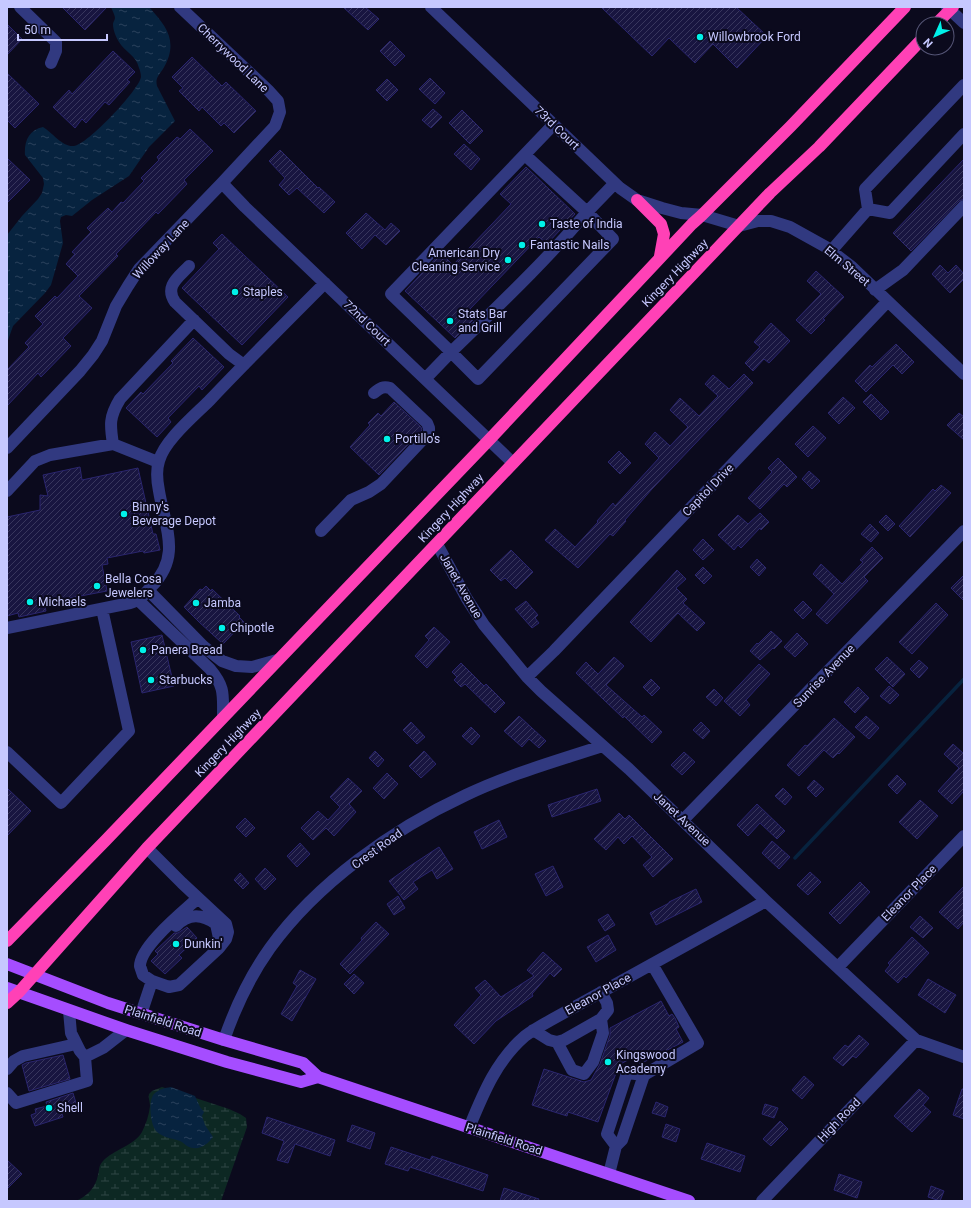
<svg xmlns="http://www.w3.org/2000/svg" width="971" height="1208" viewBox="0 0 971 1208" font-family="Roboto,sans-serif">
<defs>
<pattern id="wetland-marsh" width="20" height="14" patternUnits="userSpaceOnUse"><rect width="20" height="14" fill="#0d2823"/><path d="M1 5h8M5 5V1M11 12h8M15 12V8" fill="none" stroke="#2f4644"/></pattern>
<pattern id="water-ripples" width="26" height="14" patternUnits="userSpaceOnUse"><rect width="26" height="14" fill="#07233f"/><path d="M2 4q2-2 4 0t4 0M15 11q2-2 4 0t4 0" fill="none" stroke="#2a415c"/></pattern>
<pattern id="building-hatch" width="6" height="6" patternUnits="userSpaceOnUse"><rect width="6" height="6" fill="#181540"/><path d="M-1 1l2-2M0 6l6-6M5 7l2-2" fill="none" stroke="#38365d"/></pattern>
</defs>
<rect width="100%" height="100%" fill="#0b0a1d"/>
<path fill="url(#wetland-marsh)" d="M162 1087 229 1109 240 1114 246 1118 247 1127 221 1201H75C86 1198 96 1187 98 1175 100 1168 98 1167 103 1161 113 1150 135 1145 142 1132 146 1124 149 1115 150 1106 150 1101 148 1098 149 1094L152 1091Z"/>
<path fill="url(#water-ripples)" d="M111 7H149C167 27 179 42 163 69 159 75 155 78 157 86L175 121 149 147 129 176 92 200 72 216 66 215 61 217 60 221 63 243 51 285 45 293 13 326 7 343V235L22 216 38 199 42 193 44 184 43 178 25 155C24 141 29 130 43 127 53 133 62 147 74 146 87 145 139 90 141 77 141 74 140 70 139 68 136 55 125 52 119 42 116 37 113 30 113 24 113 22 115 20 115 18 115 15 112 10 111 7Z
M171 1087 195 1096 200 1107 204 1112 202 1116 205 1125 213 1137C207 1145 198 1152 187 1146 184 1144 183 1142 180 1141 172 1138 164 1138 157 1132 150 1126 148 1100 154 1094 159 1089 165 1088 171 1087Z"/>
<g fill="none" stroke-linecap="round" stroke-linejoin="round">
<path stroke="#07233f" stroke-width="3.5" d="M795 858 964 679"/>
</g>
<path fill="url(#building-hatch)" stroke="#2a256e" d="M62 7H107L85 30Z
M343 7H365L379 19 368 30Z
M601 7H736L767 36 737 68 713 44 695 63 669 38 652 56Z
M7 24 22 39 7 55Z
M390 41 405 56 395 66 380 51Z
M113 51 135 72 127 80 130 82 109 105 105 102 86 123 82 119 75 128 53 107 69 90 72 94Z
M192 57 222 86 226 82 256 111 234 133 224 123 221 126 202 107 199 111 179 91 183 88 172 77Z
M7 73 39 104 15 128 7 120Z
M430 78 445 93 435 104 419 89Z
M387 79 398 90 387 101 376 90Z
M433 109 442 117 431 128 422 120Z
M462 110 483 131 470 144 449 123Z
M190 129 213 151 184 180 187 184 158 214 156 212 116 254 118 256 79 296 92 308 63 338 71 346 41 377 38 373 7 406V370L29 347 25 343 43 324 35 316 55 296 57 298 78 276 66 264 75 254 72 252 91 232 87 228 108 208 112 212 121 202 123 203 144 181 141 178 159 160 157 157 177 137 180 139Z
M464 144 480 159 471 170 454 154Z
M280 150 318 188 319 187 335 202 324 213 297 188 289 195 279 185 285 178 269 161Z
M7 158 30 180 7 203Z
M964 159V199L959 201 911 251 893 233Z
M526 167 575 214 547 244 539 237 470 309 477 316 455 338 405 291 441 253 453 265 511 204 500 194Z
M366 213 385 230 391 223 400 231 386 245 375 235 362 249 346 233Z
M222 234 288 297 242 345 182 288 219 249 213 243Z
M940 265 948 273 956 265 964 274V279L950 293 932 274Z
M816 271 844 297 823 319 825 320 811 334 796 320 821 294 807 281Z
M771 323 790 341 769 363 764 359 753 371 745 363 760 347 754 342Z
M193 338 224 367 202 390 199 386 168 418 171 422 157 437 126 408 141 392 143 394 173 363 171 361Z
M896 344 914 362 902 374 893 365 866 392 855 381 870 365 872 367Z
M744 374 753 383 652 489 625 520 626 521 613 536 610 534 578 568 545 540 555 529 575 547 598 522 597 521 613 503 615 506 659 458 645 444 655 432 670 446 688 427 670 410 680 398 699 416 718 396 705 384 713 375 729 389Z
M871 394 889 412 881 420 863 402Z
M843 397 855 408 839 424 828 413Z
M394 402 421 427 422 430 379 475 350 447 370 425 368 423 378 413 381 416Z
M959 413 964 417V440L947 425Z
M813 426 826 438 808 457 795 444Z
M619 451 631 463 620 474 608 462Z
M778 458 797 477 787 487 784 484 760 509 748 498 772 472 768 468Z
M80 467 82 480 138 468 153 534H156L160 550 144 553 143 551 107 558 108 564 102 565 107 591 70 598 72 602 45 607 46 611 19 617 18 613 7 616V517L40 510V495L48 496 43 475Z
M809 471 820 481 812 489 802 479Z
M941 485 951 493 910 537 899 526 933 489 935 491Z
M760 513 769 522 761 530 760 528 741 548 738 545 734 550 718 535 738 515 748 524Z
M886 515 895 524 888 531 879 522Z
M870 524 879 533 871 542 861 534Z
M703 539 714 550 703 560 693 550Z
M872 547 883 558 864 577 868 581 827 624 816 614 834 594 813 574 821 564 842 584 863 562 860 560Z
M511 550 533 572 516 589 505 578 501 581 490 570Z
M757 559 766 568 759 576 750 567Z
M703 567 712 576 704 584 695 575Z
M677 570 686 579 676 588 687 599 683 603 705 623 697 631 678 613 651 642 630 622Z
M964 575V601L951 588Z
M206 586 211 591 212 589 240 616 239 617 244 622 223 644 199 622 184 607 200 589 202 590Z
M526 601 538 615 535 618 539 623 532 628 515 609Z
M803 601 812 610 803 619 794 610Z
M936 603 948 615 912 654 899 642Z
M434 627 450 642 427 668 415 656 429 640 425 636Z
M771 631 782 641 774 649 773 648 760 660 750 651 757 643 758 644Z
M797 633 808 644 795 657 784 647Z
M162 635 174 686 142 693 131 642Z
M614 657 624 666 606 685 642 717 644 715 662 732 652 743 624 716 623 718 603 699 576 673 586 662 598 674Z
M887 657 905 674 893 687 875 669Z
M919 660 928 668 919 678 910 669Z
M461 663 484 686 486 684 505 703 495 713 465 684 461 687 454 680 457 677 452 672Z
M759 664 770 674 746 700 750 705 740 716 724 701Z
M651 679 660 688 652 696 643 687Z
M889 686 899 695 890 704 880 696Z
M858 687 869 698 855 713 844 702Z
M714 689 723 698 716 706 706 697Z
M519 716 546 741 539 748 529 739 522 747 504 731Z
M866 716 879 728 869 739 855 727Z
M834 718 855 737 839 754 838 753 833 758 824 750 799 776 787 765 805 745 807 746Z
M411 722 425 737 417 744 403 730Z
M701 722 710 731 703 739 693 730Z
M471 727 480 736 472 745 462 736Z
M953 744 964 754V791L952 804 938 791 959 768 944 754Z
M375 751 384 760 378 767 369 758Z
M424 751 436 764 421 778 409 766Z
M684 752 695 762 682 775 671 765Z
M387 773 398 784 384 799 373 788Z
M897 775 906 784 897 794 888 785Z
M348 778 362 791 349 804 356 812 334 836 326 828 313 840 301 828 318 811 328 820 340 807 330 797Z
M814 780 824 789 816 797 807 788Z
M7 788 31 811 7 836Z
M783 788 792 797 785 805 775 796Z
M597 789 601 801 552 817 548 805Z
M920 800 938 816 917 839 899 822Z
M757 804 785 831 777 839 760 823 748 836 737 825Z
M619 813 625 819 629 815 673 859 653 877 643 865 652 857 632 836 624 844 618 837 606 850 594 839Z
M245 818 255 828 246 837 236 827Z
M499 820 507 837 482 849 474 832Z
M772 841 790 857 779 869 762 853Z
M300 843 310 854 297 867 287 856Z
M439 847 453 869 437 879 432 870 413 882 418 889 404 900 389 881 410 866Z
M553 866 563 887 546 896 535 874Z
M265 868 276 879 265 890 255 879Z
M810 872 821 882 808 895 797 885Z
M240 873 249 883 243 889 234 880Z
M860 882 870 892 840 924 829 913Z
M964 886V922L958 929 939 912Z
M696 889 702 902 656 925 650 913 669 903V902Z
M398 896 405 908 394 915 387 904Z
M608 914 615 925 605 931 598 920Z
M920 916 933 928 923 938 910 927Z
M376 922 389 934 350 974 340 964 362 940 361 938Z
M187 927 197 938 179 955 182 958 165 974 151 961 158 954 155 951 174 933H178Z
M608 935 616 950 596 962 587 947Z
M912 937 929 953 906 978 904 976 898 983 885 971 890 965 888 963Z
M543 952 562 969 554 977 550 973 532 994 533 996 496 1021 474 1044 454 1025 481 995 475 988 485 980 501 997 534 976 527 970Z
M300 970 316 979 292 1021 281 1014 297 986 293 983Z
M354 974 364 983 354 994 344 984Z
M928 979 956 995 945 1013 918 995Z
M661 1001 669 1016 672 1014 675 1018 679 1027 676 1029 683 1042 640 1064 635 1056 619 1065 598 1122 568 1112 567 1116 532 1105 544 1069 584 1082 591 1080 600 1064 610 1035V1028Z
M859 1035 869 1044 856 1058 853 1056 843 1066 833 1058 845 1045 848 1047Z
M63 1055 70 1079 29 1091 22 1065 26 1063Z
M804 1076 814 1085 802 1099 792 1090Z
M919 1089 929 1098 923 1105 931 1112 912 1132 894 1116Z
M962 1089H964V1119L953 1115Z
M73 1093 76 1103 60 1107 63 1117 35 1126 31 1115 36 1113 35 1109 47 1106 46 1102Z
M656 1102 668 1107 665 1117 652 1113Z
M765 1104 778 1108 774 1118 762 1114Z
M267 1117 335 1140 330 1156 295 1144 288 1163 277 1160 284 1141 262 1133Z
M780 1121 788 1129 771 1146 763 1139Z
M666 1124 680 1129 676 1142 662 1137Z
M352 1125 375 1133 370 1149 347 1141Z
M707 1143 745 1156 740 1172 701 1159Z
M391 1147 430 1160 432 1156 488 1175 483 1191 410 1167 408 1171 385 1164Z
M7 1160 22 1174 7 1189Z
M839 1174 862 1182 857 1198 834 1190Z
M931 1186 944 1191 940 1201 928 1197Z
M504 1188 539 1199 538 1201H500Z"/>
<g fill="none" stroke-linecap="round" stroke-linejoin="round">
<path stroke="#313980" stroke-width="12" d="M20 7 56 42V51L51 63
M431 7 620 188 637 200 662 208 681 213 702 215 739 226 758 221H771L790 227 826 247 852 267 964 374
M947 7 964 23
M525 155 587 212 615 183
M222 183 245 207 513 463
M868 209 865 189 964 85
M587 212 613 239 478 379 451 352C497 307 545 262 587 212Z
M831 251 868 209 890 213 964 134
M189 266C179 277 164 286 175 302L229 354 244 365
M875 290 903 270 964 206
M425 379 451 352 391 294 554 124
M113 444C110 425 109 417 120 399L194 320
M7 448 80 371 93 355 102 341 116 306 128 286 139 269 222 183 275 126 280 112 278 101 268 90 180 7
M7 491 35 461 50 455 113 444 158 462
M321 531 351 500 369 492 381 484 429 433V428L427 423 390 388C383 386 380 388 374 393
M437 544 467 599 484 625 527 677 541 691 629 769 766 901 916 1040 964 1057
M148 590 203 646 222 661 236 666 252 667 277 660
M138 600 210 669C225 687 223 694 223 717
M7 628 130 603C139 601 145 594 151 587 182 557 165 527 159 491 157 481 156 470 159 461 164 441 194 416 209 401 247 361 286 322 325 283
M527 677 554 651 887 302
M7 752 61 803 129 731 102 609
M683 820 964 531
M147 848 182 883 226 924 228 932 226 939 219 948 179 985 169 987 152 981 143 975C142 972 141 969 140 966 140 946 184 911 198 898
M176 926C189 913 202 914 216 924L219 938V948
M838 967 964 836
M141 1014 152 981
M533 1030 549 1040 557 1042 564 1040 601 1019 608 1010 607 1003 601 992
M224 1040C235 1008 250 976 270 948 317 883 393 829 466 795 510 774 557 761 602 746
M557 1042 572 1070 584 1074 593 1062 603 1033 601 1019
M85 1057 103 1048 126 1030
M7 1069 14 1061 23 1056 76 1044
M7 1093 16 1103 87 1081 85 1057 80 1051 71 1033 69 1011
M469 1128C483 1094 496 1061 525 1036 533 1030 542 1025 551 1020L766 901
M616 1146 607 1134 627 1073 644 1075
M609 1174 616 1146 622 1140 644 1075 698 1043 652 964
M762 1201 916 1040"/>
<path stroke="#a54dff" stroke-width="12" d="M7 964 108 1003 224 1040 303 1063 318 1077 689 1201
M7 988 126 1030 227 1062 301 1082 318 1077"/>
<path stroke="#ff41b6" stroke-width="12" d="M936 24 953 7
M637 200 661 224 664 234 660 256
M7 941 106 840 489 440 692 224 702 215 791 126 905 7
M7 1003 19 992 147 848 770 193 819 147 923 38"/>
</g>
<g fill="#00f1e9" stroke="#0b0a1d" stroke-width="1.5">
<circle cx="700" cy="37" r="4"/>
<circle cx="542" cy="224" r="4"/>
<circle cx="522" cy="245" r="4"/>
<circle cx="508" cy="260" r="4"/>
<circle cx="235" cy="292" r="4"/>
<circle cx="450" cy="321" r="4"/>
<circle cx="387" cy="439" r="4"/>
<circle cx="124" cy="514" r="4"/>
<circle cx="97" cy="586" r="4"/>
<circle cx="30" cy="602" r="4"/>
<circle cx="196" cy="603" r="4"/>
<circle cx="222" cy="628" r="4"/>
<circle cx="143" cy="650" r="4"/>
<circle cx="151" cy="680" r="4"/>
<circle cx="176" cy="944" r="4"/>
<circle cx="608" cy="1062" r="4"/>
<circle cx="49" cy="1108" r="4"/>
</g>
<g text-anchor="middle" dominant-baseline="central" stroke-width="4" stroke-linejoin="round" paint-order="stroke">
<g font-size="12" fill="#c6c8ff" stroke="#0b0a1d" text-anchor="start">
<text x="708" y="37">Willowbrook Ford</text>
<text x="550" y="224">Taste of India</text>
<text x="530" y="245">Fantastic Nails</text>
<text x="500" y="253" text-anchor="end">American Dry<tspan x="500" dy="14">Cleaning Service</tspan></text>
<text x="243" y="292">Staples</text>
<text x="458" y="314">Stats Bar<tspan x="458" dy="14">and Grill</tspan></text>
<text x="395" y="439">Portillo's</text>
<text x="132" y="507">Binny's<tspan x="132" dy="14">Beverage Depot</tspan></text>
<text x="105" y="579">Bella Cosa<tspan x="105" dy="14">Jewelers</tspan></text>
<text x="38" y="602">Michaels</text>
<text x="204" y="603">Jamba</text>
<text x="230" y="628">Chipotle</text>
<text x="151" y="650">Panera Bread</text>
<text x="159" y="680">Starbucks</text>
<text x="184" y="944">Dunkin'</text>
<text x="616" y="1055">Kingswood<tspan x="616" dy="14">Academy</tspan></text>
<text x="57" y="1108">Shell</text>
</g>
<g font-size="12" fill="#c6c8ff" stroke="#0b0a1d">
<text transform="translate(233 58) rotate(44)">Cherrywood Lane</text>
<text transform="translate(557 128) rotate(44)">73rd Court</text>
<text transform="translate(161 249) rotate(-47)">Willoway Lane</text>
<text transform="translate(847 266) rotate(40)">Elm Street</text>
<text transform="translate(675 273) rotate(-46)">Kingery Highway</text>
<text transform="translate(367 323) rotate(44)">72nd Court</text>
<text transform="translate(708 490) rotate(-46)">Capitol Drive</text>
<text transform="translate(451 508) rotate(-47)">Kingery Highway</text>
<text transform="translate(461 586) rotate(60)">Janet Avenue</text>
<text transform="translate(824 676) rotate(-46)">Sunrise Avenue</text>
<text transform="translate(228 743) rotate(-46)">Kingery Highway</text>
<text transform="translate(682 819) rotate(43)">Janet Avenue</text>
<text transform="translate(377 849) rotate(-36)">Crest Road</text>
<text transform="translate(909 893) rotate(-46)">Eleanor Place</text>
<text transform="translate(598 994) rotate(-29)">Eleanor Place</text>
<text transform="translate(163 1021) rotate(18)">Plainfield Road</text>
<text transform="translate(839 1120) rotate(-46)">High Road</text>
<text transform="translate(504 1139) rotate(18)">Plainfield Road</text>
</g>
</g>
<rect width="971" height="1208" fill="none" stroke="#c6c8ff" stroke-width="16"/>
<g transform="translate(935 36) rotate(225)"><circle r="19" fill="#0b0a1d" stroke="#565677"/>
<path d="M0-3L7 15L0 10L-7 15Z" fill="#00f1e9"/>
<text y="-6" font-size="11" font-weight="bold" text-anchor="middle" fill="#c6c8ff">N</text>
</g>
<path d="M18 34v6h89v-6" fill="none" stroke="#c6c8ff" stroke-width="2"/>
<text x="24" y="34" font-size="12" fill="#c6c8ff" stroke="#0b0a1d" stroke-width="3" paint-order="stroke">50 m</text>
</svg>
